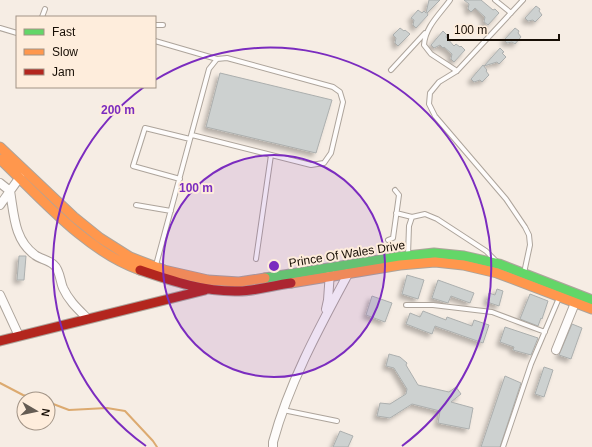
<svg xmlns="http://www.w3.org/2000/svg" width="592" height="447" viewBox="0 0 592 447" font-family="Arial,sans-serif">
<defs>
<filter id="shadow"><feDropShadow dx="-3.5" dy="3.5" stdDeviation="2" flood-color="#0004"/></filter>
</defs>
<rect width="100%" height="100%" fill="#f6ede4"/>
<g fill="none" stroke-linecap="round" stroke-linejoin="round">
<path stroke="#dcaa70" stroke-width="2" d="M0 383 23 395 38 399
M48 402 69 410 107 408 125 411 153 441 157 447"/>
</g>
<path fill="#cdd1d0" stroke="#acafae" filter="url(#shadow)" d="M429 0H440L427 13 428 15 416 28 413 25 414 20 411 18 418 10 422 13 424 11 426 13Z
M464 0H481L493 10 495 9 499 13 488 25 484 22 485 17 475 8 471 12 468 9 469 4Z
M536 6 540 9 539 11 542 15 535 22 533 20 528 21 525 18Z
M400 28 404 31 405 30 410 34 398 46 395 43 396 38 393 35Z
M515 28 519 31 518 33 521 37 515 44 512 42 507 43 504 40Z
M443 31 447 35 446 37 454 46 456 44 460 47 461 46 465 50 454 62 451 59 452 54 444 47 443 48 440 45 434 48 431 45Z
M500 48 504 52 502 53 506 57 499 64 497 62 484 66Z
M483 65 487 70 486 71 489 75 482 82 480 80 474 82 471 79Z
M220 73 332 100 316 153 206 127Z
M19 256H26L24 280H17Z
M407 275 424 280 418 299 402 294Z
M438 280 474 293 470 303 451 296 448 303 432 298Z
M497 289 503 291 499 306 487 302 489 293 495 295Z
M530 294 548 301 542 319 541 318 538 326 520 319Z
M372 296 392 303 385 322 366 315Z
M423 311 446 320 447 317 472 326 474 320 489 325 483 343 435 326 432 334 406 324 410 313 420 317Z
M572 324 582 328 571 359 559 355Z
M505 327 538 338 531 355 513 350 514 347 500 342Z
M389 354 400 357 407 363 406 365 418 385 449 392 456 387 461 394 451 402 473 408 469 429 438 423 440 411 412 404 390 418 377 416 380 403 390 404 406 394 407 389 394 368 386 366Z
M544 367 553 370 544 397 535 394Z
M505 376 521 383 500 447H481Z
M340 431 353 436 348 447H333Z"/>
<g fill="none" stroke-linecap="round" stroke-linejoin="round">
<g stroke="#ada49b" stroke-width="6">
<path id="lane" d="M450 0C440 14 425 27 424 45L431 54 457 71
M495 0 511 13
M523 0 457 71 439 82 430 93 429 104 435 116 506 199 525 227 529 235 530 245 524 273
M42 17 45 9
M155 25H163
M0 28 17 33
M155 41 217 59 227 58 333 87 340 92 343 102 331 153 324 163 311 165 192 135
M391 70 425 33
M180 179 133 166 145 128 190 139
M136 205 171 211
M396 213 412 217
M388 240 393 238 399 195 395 190
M408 255 409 226 412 217 425 214 437 219 486 251 495 260
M256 259 271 155
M156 265 209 69 217 59
M406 305H433L492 312 545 332
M283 410 337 421
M503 447 531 364 559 298"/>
</g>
<g stroke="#ada49b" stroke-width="10">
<path id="street" d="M0 183 10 191C14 214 14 240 35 255 40 259 49 260 54 265 60 270 60 281 63 288 69 301 78 309 88 319
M0 205 20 177
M0 295 19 336
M326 309 328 300 330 272
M556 350 575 303
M273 447V442C289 383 319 328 348 274L347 270"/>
</g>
<g stroke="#ada49b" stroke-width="11">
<path id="fast" d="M265 278 398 257 434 253 464 256 499 264 592 300"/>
</g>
<g stroke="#ada49b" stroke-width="11">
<path id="slow" d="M0 147 74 217 100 238 130 257 164 270 208 280 239 282 265 278
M0 159C41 198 86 251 140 270
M291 283 400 265 435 262 463 265 497 273 592 309"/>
</g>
<g stroke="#ada49b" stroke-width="11">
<path id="jam" d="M140 270C172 281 205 292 239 291 256 291 274 285 291 283
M0 341 205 290"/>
</g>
<use href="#lane" stroke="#fefcfb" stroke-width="4"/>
<use href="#street" stroke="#fefcfb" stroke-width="8"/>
<use href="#fast" stroke="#63d668" stroke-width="9"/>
<use href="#slow" stroke="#ff974d" stroke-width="9"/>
<use href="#jam" stroke="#b3261e" stroke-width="9"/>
</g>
<circle cx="274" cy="266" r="111" fill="#7b2cbf" fill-opacity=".12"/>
<g fill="none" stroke="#7b2cbf" stroke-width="2">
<circle cx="274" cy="266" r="111"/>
<path d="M146 446A221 221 0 0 1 144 87M155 80A221 221 0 0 1 402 446"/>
</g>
<g text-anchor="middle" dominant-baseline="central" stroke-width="4" stroke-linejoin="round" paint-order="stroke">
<g font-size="12" fill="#170e05" stroke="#feeddc">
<text transform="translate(347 254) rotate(-9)">Prince Of Wales Drive</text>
</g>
</g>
<circle cx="274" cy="266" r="6" fill="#7b2cbf" stroke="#feeddc" stroke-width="2"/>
<g font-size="12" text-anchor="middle" font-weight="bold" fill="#7b2cbf" stroke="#feeddc" stroke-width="4" stroke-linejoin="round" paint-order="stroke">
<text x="118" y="114">200 m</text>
<text x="196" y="192">100 m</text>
</g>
<rect x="16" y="16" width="140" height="72" fill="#feeddc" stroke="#a29486"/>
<rect x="24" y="29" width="20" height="6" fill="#63d668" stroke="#a29486"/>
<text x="52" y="36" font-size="12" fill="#170e05">Fast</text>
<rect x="24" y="49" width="20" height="6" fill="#ff974d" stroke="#a29486"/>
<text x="52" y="56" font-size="12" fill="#170e05">Slow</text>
<rect x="24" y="69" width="20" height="6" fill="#b3261e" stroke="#a29486"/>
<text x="52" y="76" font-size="12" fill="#170e05">Jam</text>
<g transform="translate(36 411) rotate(99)"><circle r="19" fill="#feeddc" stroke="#a29486"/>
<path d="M0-3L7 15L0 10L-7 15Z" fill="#655c53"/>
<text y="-6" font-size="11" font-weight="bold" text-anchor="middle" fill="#170e05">N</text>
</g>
<path d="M448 34v6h111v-6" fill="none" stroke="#170e05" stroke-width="2"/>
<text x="454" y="34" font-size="12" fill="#170e05" stroke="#feeddc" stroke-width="3" paint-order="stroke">100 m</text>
</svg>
